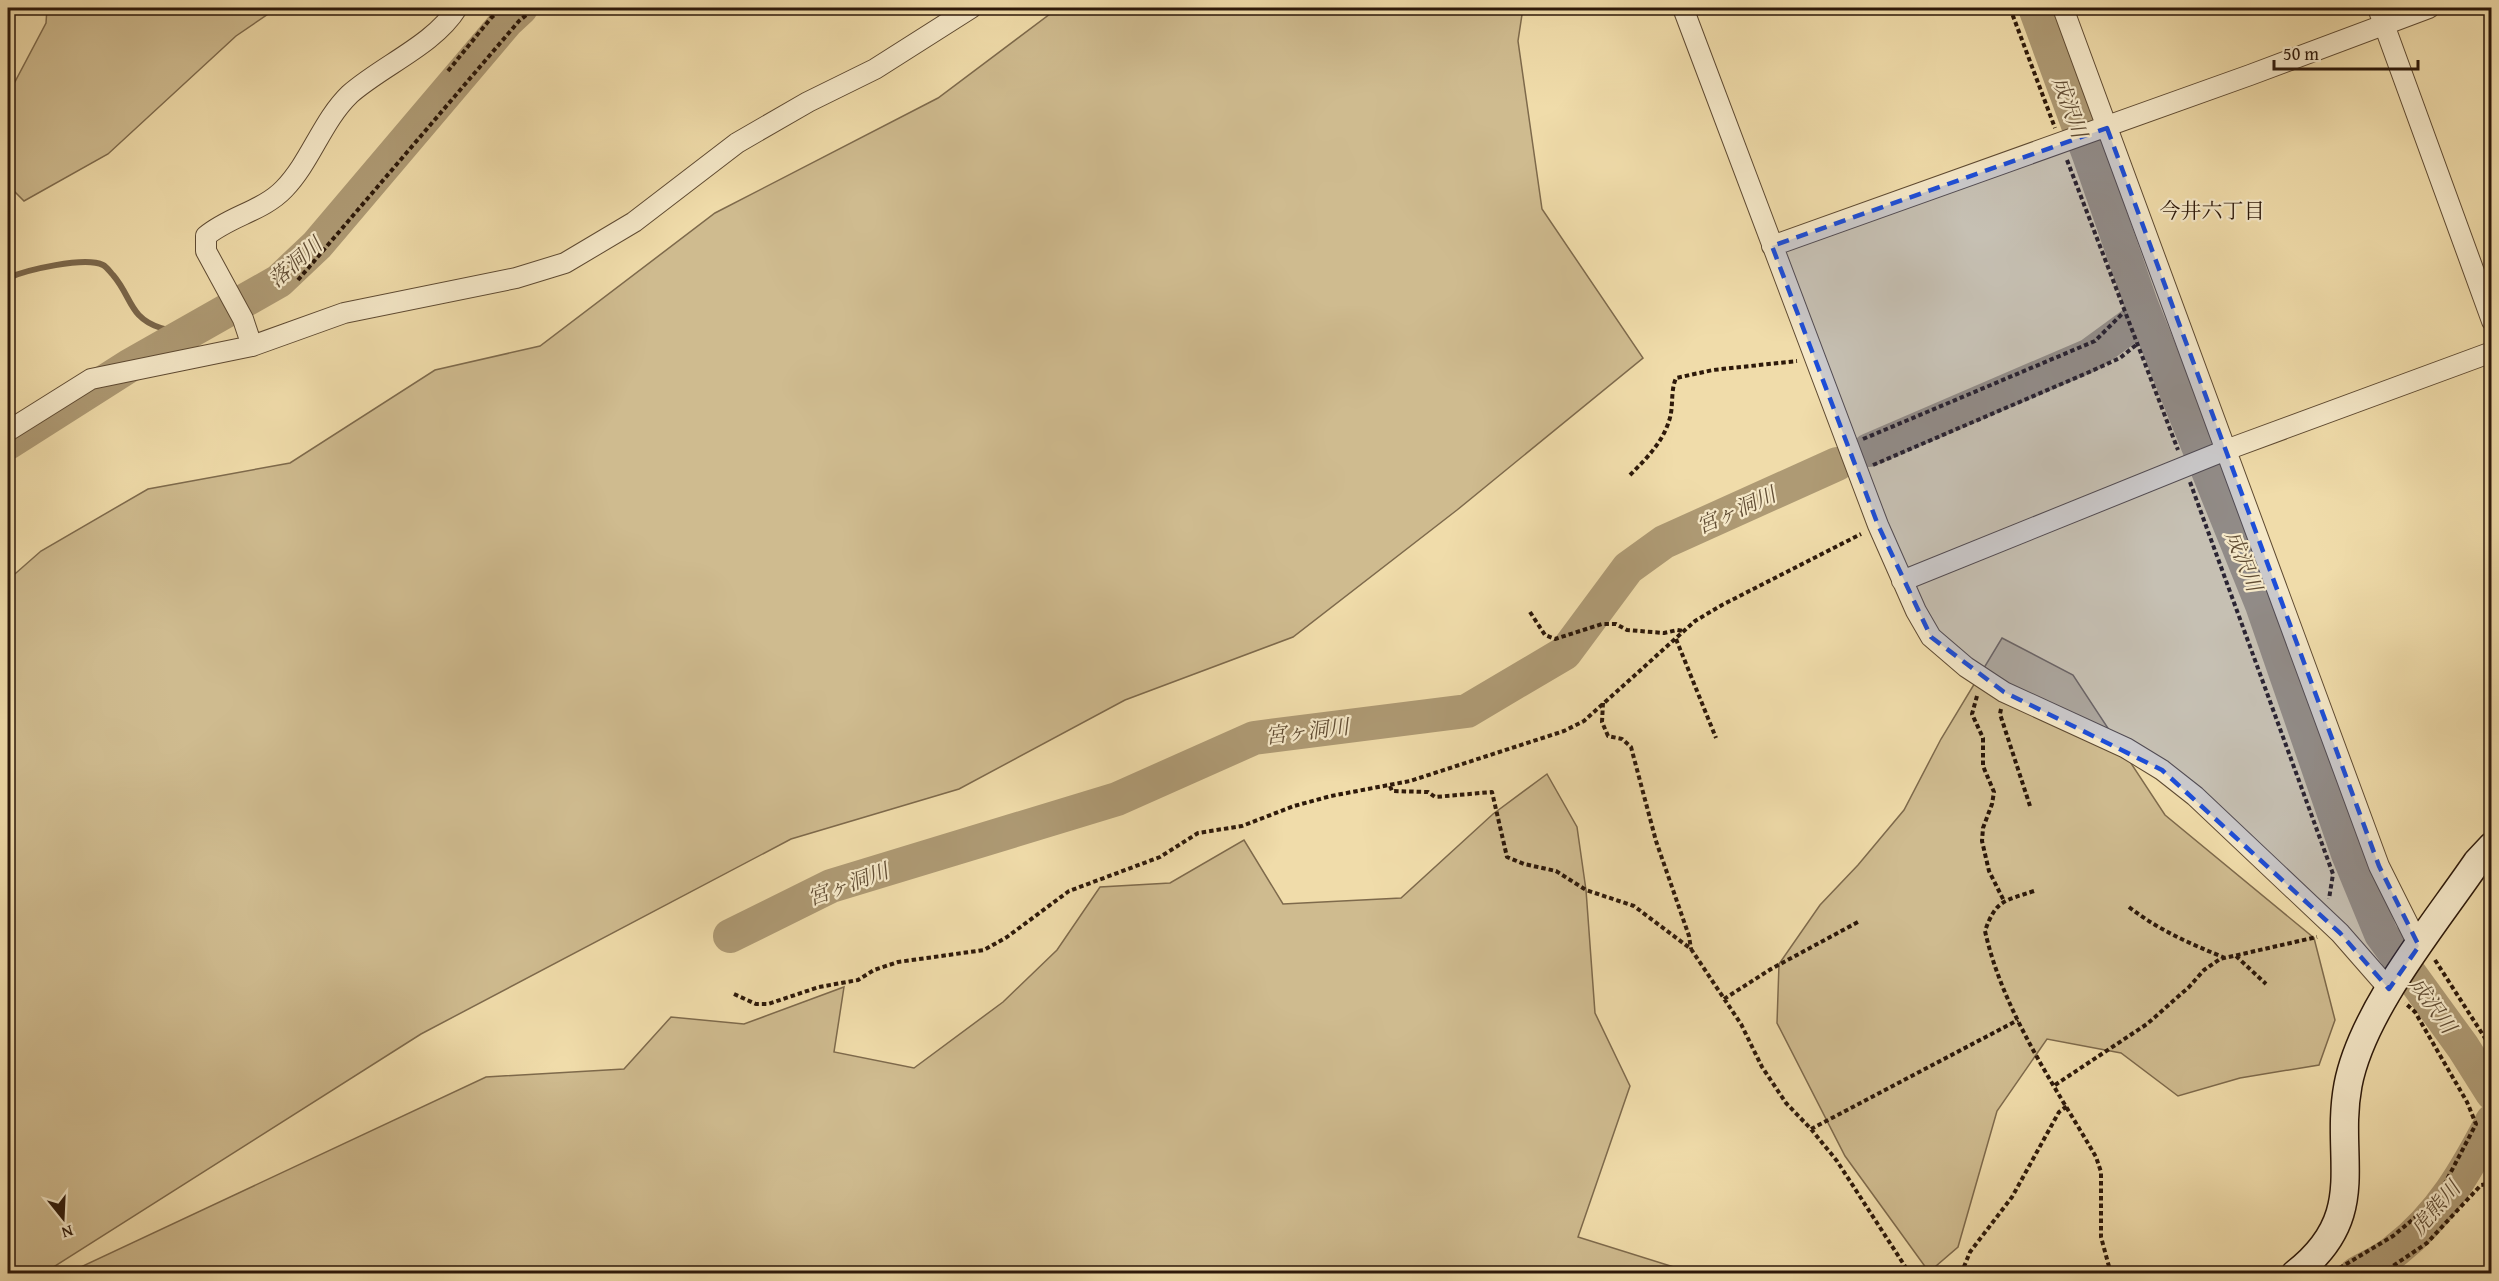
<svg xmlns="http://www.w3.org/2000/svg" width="2499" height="1281" viewBox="0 0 2499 1281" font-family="'Gentium Book Plus','Noto Serif JP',serif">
<rect width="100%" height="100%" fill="#f0dcaa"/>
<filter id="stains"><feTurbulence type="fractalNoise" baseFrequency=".00333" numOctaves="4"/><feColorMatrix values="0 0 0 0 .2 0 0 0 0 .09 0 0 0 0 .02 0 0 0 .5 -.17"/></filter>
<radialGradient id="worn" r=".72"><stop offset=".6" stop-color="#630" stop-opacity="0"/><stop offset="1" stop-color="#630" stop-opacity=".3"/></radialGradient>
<path fill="#cfbb8f" stroke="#7e6a4c" stroke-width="1.5" d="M47 8H277L236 36 108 154 24 201 8 185V95L46 23Z
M1058 8H1523L1518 41 1542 209 1643 358 1457 510 1293 637 1125 700 959 789 791 839 421 1034 44 1273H8V580L41 551 148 489 290 463 435 370 540 346 715 213 938 98Z
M2002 638 2073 675 2165 815 2314 938 2335 1020 2319 1065 2240 1078 2178 1096 2121 1053 2047 1039 1997 1111 1958 1247 1929 1272 1845 1156 1777 1023 1779 964 1820 905 1858 865 1904 810 1941 739Z
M1547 774 1577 827 1586 890 1595 1013 1630 1086 1578 1237 1677 1268 1676 1273H68L486 1077 624 1069 671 1017 744 1024 844 987 834 1052 914 1068 1003 1002 1057 950 1100 887 1170 883 1244 840 1283 904 1401 898 1493 814Z"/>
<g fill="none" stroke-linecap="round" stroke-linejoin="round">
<path stroke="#7a664a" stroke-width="6" d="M8 278C26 270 85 256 103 265 107 267 110 272 113 275 132 297 129 318 161 328 176 333 196 323 211 320"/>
<path stroke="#ae9a74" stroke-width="34" d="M2035 8 2089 155 2141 304 2262 605 2348 854 2381 934 2463 1047 2492 1093
M8 443 129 366 279 281 317 245 507 21 521 8
M1869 450 2090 355 2138 320 2141 304
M730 936 831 886 1117 799 1254 738 1467 711 1565 653 1628 568 1664 542 1837 464
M2356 1274C2369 1266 2385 1260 2396 1250 2441 1215 2466 1171 2492 1121"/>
<g stroke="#5e4a32" stroke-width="22">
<path id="minor" d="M1683 8 1878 525 1916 611 1931 637 1966 667 2004 692 2126 748 2162 770 2195 796 2340 933 2389 989
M2063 8 2379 866 2419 946
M2378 8 2492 321
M1772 246 2250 75 2429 8
M252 346 243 319 206 251V236C230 216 263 211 284 189 311 161 322 121 350 94 383 65 434 45 457 8
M8 431 91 379 252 346 344 313 516 278 565 263 634 222 737 143 808 102 875 69 971 8
M1902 581 2226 450 2492 352"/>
</g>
<g stroke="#2d190a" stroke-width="30">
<path id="secondary" d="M2295 1274C2371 1215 2334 1160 2348 1085 2362 1011 2434 925 2477 862L2492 846"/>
</g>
<path stroke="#2d190a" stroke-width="4" stroke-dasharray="4.5 3" stroke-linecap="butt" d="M2010 8 2055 128
M448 71 491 18 502 8
M2067 160 2178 450
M298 280 519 21 535 8
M1863 439 2095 341 2124 312
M1873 465 2087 373 2120 358 2136 345
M1630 475C1646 459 1662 443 1669 421 1674 407 1670 392 1676 378L1713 370 1797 361
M2190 482 2333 874 2329 899
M1530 612 1545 635 1555 639 1602 624H1616L1627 630 1664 633 1677 630 1683 631
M1676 639 1716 738
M1977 696 1972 714 1983 738V766L1994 792 1992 804 1983 828 1982 841 1989 871 2004 901
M1603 703 1602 722 1608 736 1622 739 1631 747 1656 841 1689 936 1691 949
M2001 709 2000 714 2030 806
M1390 786 1392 791 1428 792 1435 797 1492 792 1507 857 1524 864 1556 871 1586 890 1634 906 1691 949 1741 1024 1762 1067 1786 1103 1811 1129 1837 1161 1910 1274
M2034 891C2005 901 1996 899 1985 931 2003 1012 2055 1086 2096 1157L2101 1172V1237L2111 1274
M2129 907C2160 931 2189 943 2225 958
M2236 956 2266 984
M2435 960 2492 1049
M734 994 756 1004H768L819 987 858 980 874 970 898 962 984 950 1007 937 1069 891 1160 857 1198 833 1242 826 1294 806 1331 796 1410 781 1564 731 1584 721 1695 621 1722 605 1861 534
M1724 999 1771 969 1858 922
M2055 1085 2147 1024 2189 987 2204 970 2220 959 2317 937
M1811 1129 2018 1020
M2333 1272 2393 1236 2423 1211 2442 1189 2476 1124 2467 1102 2415 1012 2405 1003
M1961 1274 1970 1252 2012 1197 2059 1112 2067 1106
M2381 1274 2427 1243 2481 1185 2488 1184 2492 1187"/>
<use href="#minor" stroke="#f5e8c8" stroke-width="20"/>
<use href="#secondary" stroke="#f5e8c8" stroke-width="27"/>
</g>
<path fill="#1d4ed8" fill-opacity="0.2" stroke="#1d4ed8" stroke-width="4.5" stroke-dasharray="12 8" stroke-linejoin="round" d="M2107 128 2379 866 2419 946 2389 989 2340 933 2162 770 2004 692 1931 637 1878 525 1772 246Z"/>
<g text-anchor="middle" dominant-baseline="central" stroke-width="4.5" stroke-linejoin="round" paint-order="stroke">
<g font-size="21" font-style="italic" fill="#614d34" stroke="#f5e8c8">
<text transform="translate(2070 107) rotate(70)">成沢川</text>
<text transform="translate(295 262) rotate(-41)">落洞川</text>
<text transform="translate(1736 510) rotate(-24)">宮ヶ洞川</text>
<text transform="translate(2244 561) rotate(68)">成沢川</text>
<text transform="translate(1307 731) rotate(-7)">宮ヶ洞川</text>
<text transform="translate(848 884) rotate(-20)">宮ヶ洞川</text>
<text transform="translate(2433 1005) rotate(54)">成沢川</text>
<text transform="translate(2435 1208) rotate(-49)">虎熊川</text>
</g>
<g font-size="21" fill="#2d190a" stroke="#f5e8c8">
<text x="2212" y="210">今井六丁目</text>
</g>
</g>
<rect width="2499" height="1281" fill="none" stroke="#f0dcaa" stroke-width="30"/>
<rect x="9" y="9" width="2481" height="1263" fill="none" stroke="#2d190a" stroke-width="3"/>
<rect x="15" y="15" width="2469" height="1251" fill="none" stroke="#2d190a" stroke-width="1.5"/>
<g transform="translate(63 1218) rotate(162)" stroke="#f5e8c8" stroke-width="4.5" paint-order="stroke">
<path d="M0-4.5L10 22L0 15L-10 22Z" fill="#2d190a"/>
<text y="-9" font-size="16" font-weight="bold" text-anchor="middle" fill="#2d190a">N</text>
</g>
<path d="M2274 60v9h144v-9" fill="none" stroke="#2d190a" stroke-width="3"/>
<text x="2283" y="60" font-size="18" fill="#2d190a" stroke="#f5e8c8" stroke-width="4.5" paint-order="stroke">50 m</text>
<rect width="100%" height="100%" filter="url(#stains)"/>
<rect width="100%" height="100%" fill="url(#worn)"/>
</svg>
